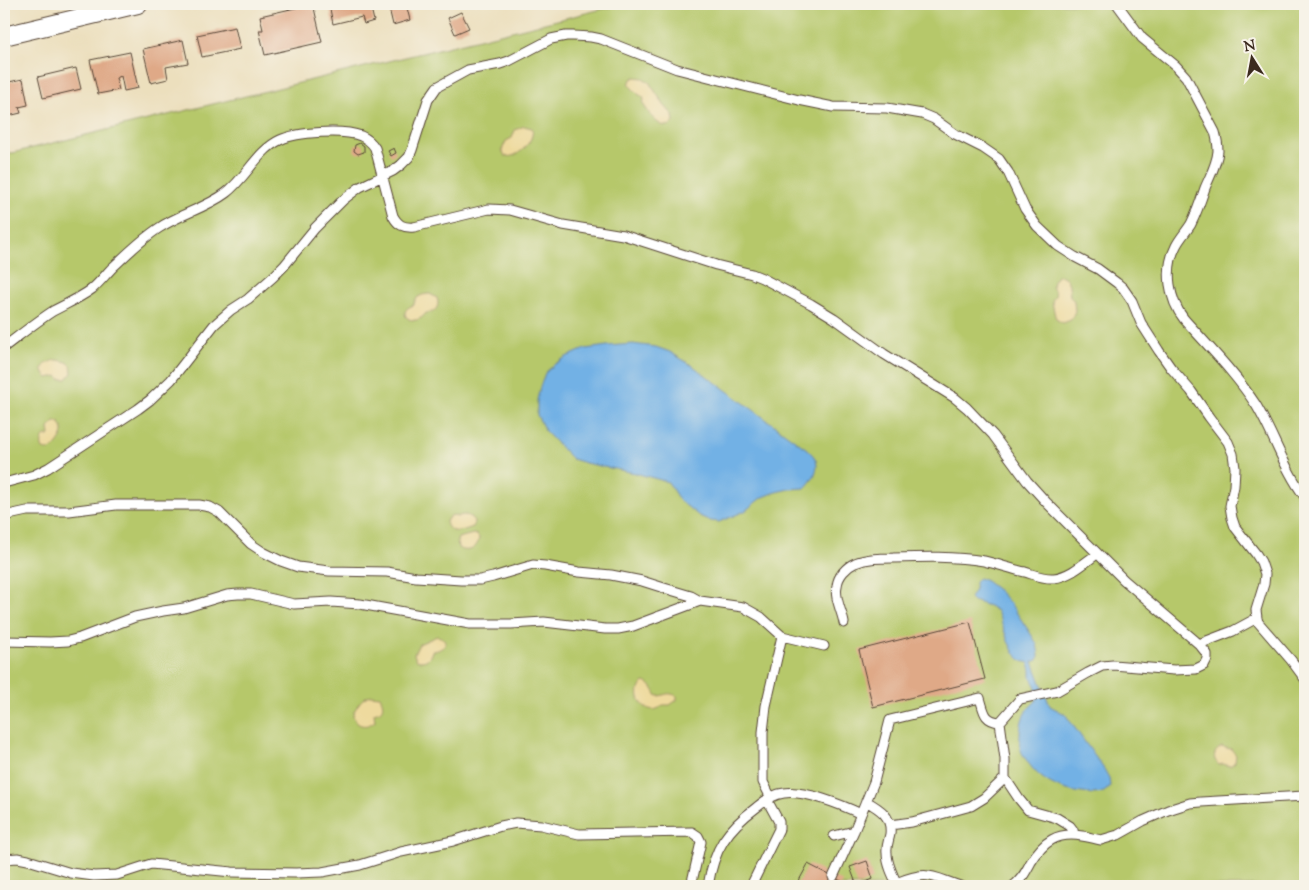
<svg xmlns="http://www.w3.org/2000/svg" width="1309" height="890" viewBox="0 0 1309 890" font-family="'Sorts Mill Goudy',serif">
<rect width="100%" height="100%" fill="#f7f3e8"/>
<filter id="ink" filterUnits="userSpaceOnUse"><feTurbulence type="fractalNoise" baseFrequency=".02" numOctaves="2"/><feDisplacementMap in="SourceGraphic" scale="10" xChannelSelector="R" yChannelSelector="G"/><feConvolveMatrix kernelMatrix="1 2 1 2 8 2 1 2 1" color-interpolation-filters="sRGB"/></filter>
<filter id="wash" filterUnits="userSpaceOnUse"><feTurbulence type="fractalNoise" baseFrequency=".0096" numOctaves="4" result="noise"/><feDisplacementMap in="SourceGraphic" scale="20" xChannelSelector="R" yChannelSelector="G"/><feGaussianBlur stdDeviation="1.12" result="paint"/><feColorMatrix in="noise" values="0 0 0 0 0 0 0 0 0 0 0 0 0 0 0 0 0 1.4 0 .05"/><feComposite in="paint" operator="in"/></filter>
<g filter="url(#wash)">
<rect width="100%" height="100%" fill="#ecdfbd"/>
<path fill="#b6c86b" stroke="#787944" d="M623 4H1305V886H4V155Z"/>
<path fill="#eeda9e" stroke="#94825e" d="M635 77 643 78 649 82 664 105 673 115 674 122C662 135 649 113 643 104L644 100 643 97 638 94 629 85 631 79Z
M524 126 532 128C536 140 517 160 505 156L502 150 506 141 512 138 515 130Z
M1061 275 1067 279 1069 285 1070 296 1074 301 1075 311 1071 320 1063 323 1057 320 1055 316 1052 302C1054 293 1059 297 1052 287L1053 281 1057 276Z
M430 294 437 298C440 306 436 313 426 313 421 320 413 323 406 317 403 310 408 307 414 305 414 297 422 294 430 294Z
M58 360 67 362 71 365 72 373 67 379H60L57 376 48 378C36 368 47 361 58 360Z
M55 422H59C66 431 63 436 57 444 52 450 50 451 43 449 41 446 41 439 45 436 46 436 48 436 50 435L49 428Z
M452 515 457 517C463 514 469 514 474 521L473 527C462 531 449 536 446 522L448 518Z
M473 534 477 535 479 538C477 550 468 553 458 548L457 541 458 538Z
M437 636C452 639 444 651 432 651 430 659 425 663 416 660L414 654 419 644Z
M644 682C651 683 654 691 657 696 665 696 667 691 677 696V700L670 705H663C648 720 629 695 644 682Z
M371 695 380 696C382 700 385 707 380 711 378 712 376 712 374 713L375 721C366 729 354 726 353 714 357 705 362 697 371 695Z
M1222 747 1231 749 1236 755 1235 762 1230 766 1223 764 1219 765C1212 759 1213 751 1222 747Z"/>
<path fill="#72b1e5" stroke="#566e82" d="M633 344 656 347 670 352 693 366 807 449C810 452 813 455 815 458 821 468 812 481 805 488L789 489 776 492 761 498 745 511 719 522 711 521 699 516 679 500 668 482 635 473 585 463 572 459 545 431 537 415V400L540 387 545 373 555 364 566 357 585 349 607 346Z
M979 578 986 581 999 591 1010 603 1029 631 1037 644 1039 655 1038 660 1033 662 1050 706 1065 714 1104 769 1109 778 1110 786C1104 796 1093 794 1082 793 1059 790 1040 781 1027 761 1024 757 1021 752 1020 747 1019 742 1020 737 1020 732 1022 716 1024 712 1036 701V687L1031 678V670L1029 663 1022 661 1014 653 1008 641 997 611 989 606 973 601 970 598C972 595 974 592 975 589 976 584 973 582 979 578Z"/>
<g id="blocks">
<path fill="#dfa987" d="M313 4 322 42 265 55 259 30H263L260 16Z
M329 4H370L374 21 364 24 362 17 333 24Z
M388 4H406L410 20 393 25Z
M461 12 469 28 455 34 448 18Z
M235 27 240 49 202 57 197 35Z
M183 40 188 63 166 67 168 79 151 83 143 49Z
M130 52 138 88 124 91 121 76 116 78 119 90 98 94 90 60Z
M76 68 81 89 43 98 38 77Z
M23 79 28 105 19 107 21 113 4 117V83Z
M360 143 364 146V152L358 154 354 151 355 145Z
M394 148 396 153 391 156 388 151Z
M970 622 985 679 873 707 859 650Z
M867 861 873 879 857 886 850 867Z
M808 864 843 882 840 886H796Z"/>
</g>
</g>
<g filter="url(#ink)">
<use href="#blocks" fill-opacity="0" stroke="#564536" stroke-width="1"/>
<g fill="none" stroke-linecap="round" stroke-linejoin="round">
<g stroke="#564536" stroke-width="11">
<path id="lane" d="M1117 4 1142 38 1176 66 1186 77 1215 132C1217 139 1218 145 1218 151 1217 164 1210 176 1205 188 1201 200 1197 212 1191 224 1186 232 1180 238 1176 246 1164 269 1169 300 1184 319 1209 347 1236 374 1256 405 1274 435 1284 469 1305 497
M4 347C20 335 36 322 53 311 66 304 80 298 92 289 100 282 106 274 113 267 128 253 142 239 159 228 180 214 206 208 226 193 246 178 258 150 280 140 297 132 343 129 361 136 368 139 372 143 375 148L393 216C398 225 403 228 414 227L489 209 510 210 563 225 623 235 716 265 752 274 762 278 811 304 834 318 884 354 955 398 967 408 993 435 1027 481 1047 503 1124 580 1199 644 1207 654V659L1204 665 1196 669 1174 670 1113 665 1102 666 1088 673 1057 691 1020 699 1000 722
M4 483 34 475 48 468 138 409 150 400 171 380 214 325 231 310 248 299 273 277 284 266 315 228 343 200 360 187 393 171 401 165 409 157 412 150 428 100 437 87 468 70 500 64 509 61 551 39 566 36H573L591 37 601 39 677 69 799 100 833 107 887 108 922 114 934 119 955 134 983 148 999 159 1008 172 1025 209 1037 226 1058 246 1075 257 1098 269 1117 283 1123 288 1132 301 1141 323 1159 351 1171 368 1191 391 1209 417 1228 442 1233 454 1235 468 1234 486 1230 506 1232 518 1235 527 1256 554 1261 562 1265 574 1264 584 1256 610 1257 618 1258 622 1291 660 1305 679
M4 516 27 511H69L116 505H199L210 507 219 512 251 544 263 552 281 561 298 567 329 571 387 572 416 577 461 580H480L493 577 533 565 545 566 579 572 611 575 642 581 664 588 691 596 700 601 743 607 761 617 782 636 824 646
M844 623C842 611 834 598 837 586 838 576 846 567 855 563 867 558 880 558 893 558 923 557 954 556 984 561 998 564 1011 569 1025 572 1035 575 1044 579 1054 578 1071 576 1084 563 1097 554
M4 641 50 642 68 641 80 638 135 617 163 611 184 608 227 595 238 594H251L294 604 331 602 360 604 470 624H511L544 622 605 629H618L633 626 700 601
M1199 644 1233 631 1257 618
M1000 722 1005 759V778L1019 799 1028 810 1057 818 1070 826 1073 830 1074 835
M771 798 763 782V732L766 706 782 636
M866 801C880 809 892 816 890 834 889 840 886 846 887 853 887 864 893 876 898 886
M890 825 912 822 971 806 984 798 1005 778
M834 836 854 831 874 782 890 720 980 698C984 711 984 721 1000 722
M4 859 18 858 28 860 71 873 94 876 117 875 151 864 232 872 296 873 322 872 360 865 401 852 453 841 501 826 516 823 541 825 579 834 692 832 698 836 701 842 691 886
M833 877 854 831
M896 883C928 870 930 876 960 886
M708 886C714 849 726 830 757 807 764 801 774 794 784 793 805 790 842 805 861 814
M751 886 779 829V822L767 800
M1013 886C1022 880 1026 871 1031 862 1044 841 1057 832 1082 836 1089 837 1095 839 1101 840L1118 835 1143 821 1168 810 1190 803 1201 802 1305 796"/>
</g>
<g stroke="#564536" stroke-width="20">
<path id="street" d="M4 36 138 4"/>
</g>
<use href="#lane" stroke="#fff" stroke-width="9"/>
<use href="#street" stroke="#fff" stroke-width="18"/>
</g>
</g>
<rect width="1309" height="890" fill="none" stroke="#f7f3e8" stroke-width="20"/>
<g transform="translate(1252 58) rotate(349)" stroke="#f7f3e8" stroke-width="4" paint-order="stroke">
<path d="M0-4L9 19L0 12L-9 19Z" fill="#3b2a1e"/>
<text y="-8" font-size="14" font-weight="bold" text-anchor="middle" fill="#3b2a1e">N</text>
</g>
</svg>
